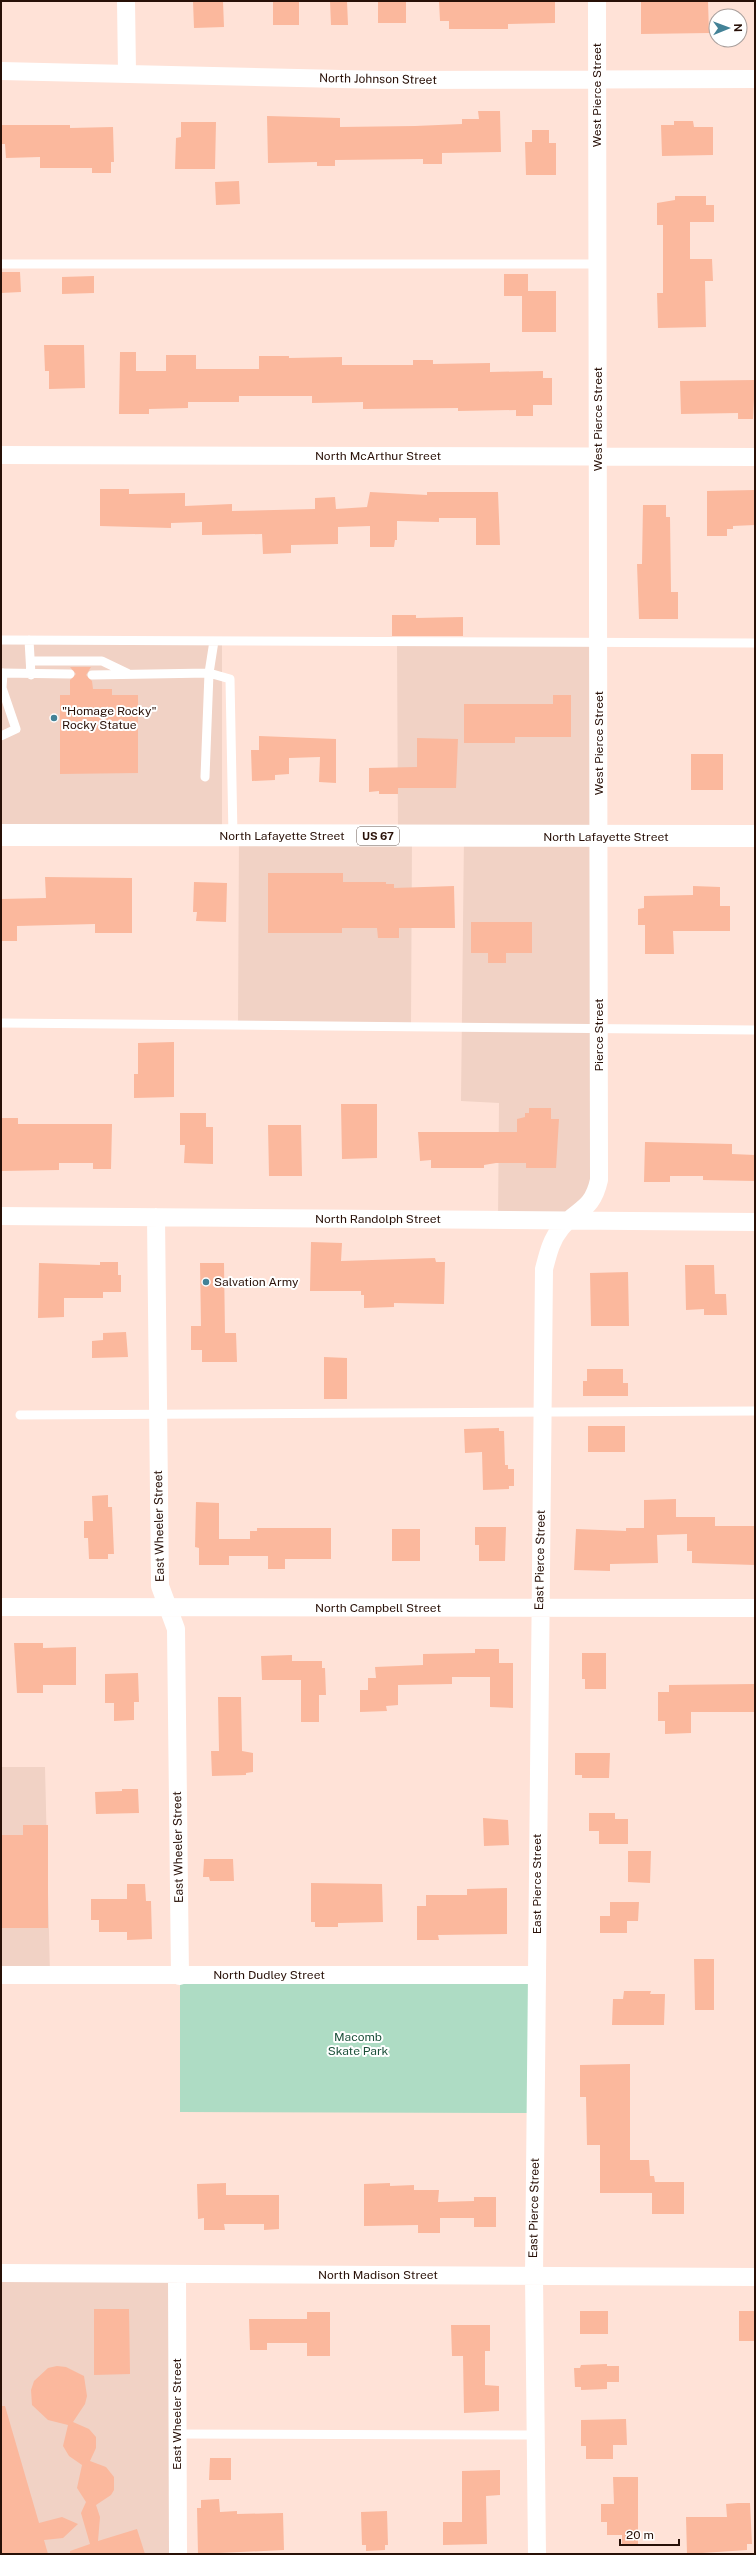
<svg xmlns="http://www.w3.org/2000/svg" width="756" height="2555" viewBox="0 0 756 2555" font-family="'Public Sans',sans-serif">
<rect width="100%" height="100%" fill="#ffe2d7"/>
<path fill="#f1d2c5" d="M1 640 222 641V836L1 835Z
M397 642 598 643 599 1180 578 1215 498 1220 499 1103 461 1101 464 836H412L411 1027 238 1026 239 836H398Z
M1 1767H45L50 1975H1Z
M1 2273 177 2274 178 2554H1Z"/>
<path fill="#aedcc4" d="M537 1975 535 2113 180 2112V1976Z"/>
<path fill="#fbb89d" d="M193 1H223L224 27 194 28Z
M273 1H299V25H273Z
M330 1H347L348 25H331Z
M378 1H406V23H378Z
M439 1H555V23L508 24V29H449V21H440Z
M641 1H708L709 33 641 34Z
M478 111H500L501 152 442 153V164H423V159L335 160V166H317V162L268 163 267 116 340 118V127L415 126 462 124V119H479Z
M674 121H693L694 127H713V155L662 156 661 125H674Z
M181 122H216L215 169H175L176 138 181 137Z
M1 125H70V128L113 127 114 162H111V173H92V168H40V157L6 158 5 144H1Z
M532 130H549V143H556V175H526L525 142H532Z
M239 181 240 204 216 205 215 182Z
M675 196H706V205H714V222H690V259H712L713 281H705L706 327 658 328 657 293H663V225H657V203L675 200Z
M1 272H20L21 292 1 293Z
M504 274H528V291H556V332H522V296H504Z
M94 276V293L62 294V277Z
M44 345H84L85 388 49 389V371H45Z
M120 352H136V371H166V355H196V369H259V356H289V358L342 357V365H413V360H433V364L490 363V372L543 371V378H552V405H533V416H516V410L458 411V408L363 409V402L312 403V396H239V402H188V408L149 409V414H119Z
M755 380 753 419H738V413L681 414 680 381Z
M100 489H129V494L185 493V506L232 504V511L315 509V498L335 497 336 509 367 507 370 492 427 495V492H498L500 545H476V518H439V522L397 521V540H395L394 547H370V526L338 527V544L291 545V553L263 554 262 534 202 535V522L171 523V528L100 526Z
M755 490V525L733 526V529H727V536H707V491Z
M643 505H666V517H670L671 592H678V619H639L637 564H642Z
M392 615H416V618L463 617V636H392Z
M70 667H91L86 675 92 681 93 689H112V695H138V773L60 774V695H70V680L76 674Z
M553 695H571V737H515V743H464V704H553Z
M259 736 336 739V783L319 782 320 757 289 758V774L275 775V780L252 781 251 750H259Z
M417 738 458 739 456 788H398V794H379V791L369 792V768L417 767Z
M691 754H723V790H691Z
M268 873H343V882H386V884H394V888L454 886 455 928H399V938H378L377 928H342V933H268Z
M45 877 132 878V933H95V924L17 926V941H1V899L46 898Z
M194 882 227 883 226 922 196 921 197 912H193Z
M693 886 720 887V906H730V931H673L674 954H645V925H638V909L644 908V896L693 895Z
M471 922H532V953H506V963H488V953H471Z
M174 1042V1097L134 1098V1074H138V1043Z
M341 1104H377V1158L342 1159Z
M529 1108H551V1119H559L556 1168H526V1163H496L484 1165V1168H431V1160L420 1161 418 1132H517V1119L525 1117V1113H529Z
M180 1113H206V1127H213V1164L184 1163 185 1145H180Z
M1 1118H18V1124H112L111 1169H93V1163H59V1170L1 1171Z
M268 1125H301L302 1176H269Z
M645 1142 732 1144V1154L755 1155V1181L703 1180V1176H670V1182H644Z
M311 1242 342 1243 341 1261 435 1258 436 1262H445L444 1304 394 1303V1307L364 1308V1295H361V1291H310Z
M100 1262H118V1275H121V1292H103V1298H64V1317L38 1318 39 1263 100 1265Z
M200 1263H224L225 1333H236L237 1362H202V1350H191V1326H201Z
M685 1265H714L715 1294H726L727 1315H704V1309L686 1310Z
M628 1272 629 1326H591L590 1273Z
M126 1332 128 1357 92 1358V1341L103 1340V1333Z
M324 1357 347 1358V1399H324Z
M587 1369H623V1383H628V1396H583V1381H587Z
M588 1426H625V1452H588Z
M499 1428V1431H504L505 1465H508V1469H514V1486H509V1489L483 1490 482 1452 465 1453 464 1429Z
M108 1495V1507H112L114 1554H108V1559H89L88 1538H84V1521H93L92 1496Z
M676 1499V1517H715V1526H755V1565L692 1563V1551H687V1534L657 1535 658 1563 610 1564V1571L574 1570 576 1529 626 1531V1528H644V1500Z
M196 1502 219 1503V1539H250V1531H257V1528H331V1559H285V1569H268V1556H229V1565H199V1548L195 1547Z
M475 1527H506L505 1561H479V1545H475Z
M392 1529H420V1561H392Z
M14 1643H43V1648L76 1647V1685H43V1693H17Z
M475 1649H499V1663H513V1708L490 1707V1677H452V1684L398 1685V1705L386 1706 387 1711 360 1712V1690H368V1678H376L375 1667 423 1665V1654L475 1653Z
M582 1653H606V1689H585V1679H582Z
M292 1655V1661H322V1668H325L326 1695H319V1722H301V1680H262L261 1656Z
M138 1673 139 1702H134V1720L114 1721V1703H105V1674Z
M755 1684V1712H691V1733L665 1734V1721H658V1692H669V1685Z
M218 1697H241L242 1751 253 1753V1772L246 1773V1775L212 1776 211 1751H219Z
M575 1753H610L609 1778H582V1775H575Z
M122 1789H138L139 1813 96 1814 95 1792 122 1791Z
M589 1813H615V1819H628V1844H599V1831H589Z
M483 1818 508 1820 509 1845 484 1846Z
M23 1825H48V1928H1V1835H23Z
M628 1851H651L650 1883 628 1882Z
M204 1859H233L234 1881H210L209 1877H203Z
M311 1883 382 1884 383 1922 338 1923V1927H315V1922H311Z
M127 1884H145L146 1901H151L152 1939 127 1940V1932H99V1920H91V1899H127Z
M507 1888V1934L438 1935 439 1940H417V1906H426V1895H467V1889Z
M610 1902H639L638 1921H627V1933H600V1916H610Z
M694 1959H714V2010H695Z
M624 1991H651L650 1994H665L664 2025H612L613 1999H623Z
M630 2064V2160H649L650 2176H654L655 2182H684V2214H652V2193H600V2145H587L586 2097H580V2065Z
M226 2183V2195H279V2229L264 2230V2224H224L225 2230H204V2218L198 2219 197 2184Z
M390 2183V2186L414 2185V2190H439L438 2202 474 2201V2197H496V2227H474V2218H440V2233H418V2225L364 2226V2184Z
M94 2309H129L130 2374 94 2375Z
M580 2311H608V2334H580Z
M739 2311H755V2341H739Z
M307 2312H330V2356H307V2343H267V2350H250L249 2319H307Z
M451 2325H490V2351H485V2385L499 2386V2411L464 2413 463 2356H452Z
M607 2364V2366H619V2382H607V2389L581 2390V2387H575L574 2368H580L581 2365Z
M57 2366 66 2367 84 2376 87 2396 85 2404 73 2422 89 2429 96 2437V2448L90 2461 106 2467 114 2477V2490L111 2495 96 2505 100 2517 98 2541 137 2529 145 2554H70V2551L90 2544 81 2513 86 2502 77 2488 82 2465 69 2456 63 2446 68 2425 48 2420 32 2405 31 2390 34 2381 48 2368Z
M1 2406H5L39 2523 62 2517 78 2524 63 2538 44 2540 48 2554H1Z
M626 2419 627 2445H613V2459H586V2446H581V2420Z
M210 2458H231V2480H209Z
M500 2470V2495L486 2496 487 2544 443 2545V2522H462V2471Z
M613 2477H638V2544H622V2535H607V2522H601V2504H614Z
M219 2499 220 2512 237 2511V2514L283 2513 284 2550 198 2554 197 2508H201V2500Z
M738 2503H750L752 2544H747V2550L687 2554 686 2517H727L726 2504Z
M387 2511 388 2545H385V2550L366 2551V2545H362L361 2512Z"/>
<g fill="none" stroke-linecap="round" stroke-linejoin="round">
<path stroke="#fff" stroke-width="9" d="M1 264H597
M1 640 755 643
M29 640 31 675
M31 661H102L127 673
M1 673 70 674
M92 675 209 673 230 679 233 836
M1 736 16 729 2 688 3 673
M205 777 209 673 214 641
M1 1023 755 1030
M20 1415 755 1411
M178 2434 536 2435"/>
<path stroke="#fff" stroke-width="18" d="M126 1 127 72
M1 71 385 80 755 79
M1 455 755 457
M1 1216 755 1222
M156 1217 160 1586 176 1629 180 1976
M1 1607 755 1608
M1 1975H537
M1 2273 755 2277
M177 2274 178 2554
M537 2554 534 2276 544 1269C548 1254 551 1240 561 1228 578 1208 592 1211 599 1180L597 1"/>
<path stroke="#fff" stroke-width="22" d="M1 835 755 836"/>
</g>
<g fill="#438297" stroke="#fff" stroke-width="1.5">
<circle cx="54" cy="718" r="4"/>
<circle cx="206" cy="1282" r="4"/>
</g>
<g text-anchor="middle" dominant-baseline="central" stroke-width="4" stroke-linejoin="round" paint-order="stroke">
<rect fill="#fff" stroke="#685851" stroke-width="1" x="357" y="827" width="42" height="18" rx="3"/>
<g font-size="11" font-weight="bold" fill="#281007">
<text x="378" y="836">US 67</text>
</g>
<g font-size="12" fill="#281007" stroke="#fff">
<text transform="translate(378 79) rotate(1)">North Johnson Street</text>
<text transform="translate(597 95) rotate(-90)">West Pierce Street</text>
<text transform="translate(598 419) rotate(-90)">West Pierce Street</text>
<text x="378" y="456">North McArthur Street</text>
<text transform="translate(599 743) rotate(-90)">West Pierce Street</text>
<text x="282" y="836">North Lafayette Street</text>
<text x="606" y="837">North Lafayette Street</text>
<text transform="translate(599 1035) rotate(-90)">Pierce Street</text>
<text x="378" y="1219">North Randolph Street</text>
<text transform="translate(159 1526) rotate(-91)">East Wheeler Street</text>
<text transform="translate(540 1560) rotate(-89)">East Pierce Street</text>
<text x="378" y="1608">North Campbell Street</text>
<text transform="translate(178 1847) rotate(-91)">East Wheeler Street</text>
<text transform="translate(537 1884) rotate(-90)">East Pierce Street</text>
<text x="269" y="1975">North Dudley Street</text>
<text transform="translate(534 2208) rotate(-89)">East Pierce Street</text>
<text x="378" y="2275">North Madison Street</text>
<text transform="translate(177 2414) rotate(-90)">East Wheeler Street</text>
</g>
<g font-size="12" fill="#281007" stroke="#fff" text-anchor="start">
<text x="62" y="711">"Homage Rocky"<tspan x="62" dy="14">Rocky Statue</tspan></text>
<text x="214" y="1282">Salvation Army</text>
</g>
<g font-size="12" fill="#1d513b" stroke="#fff">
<text x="358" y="2037">Macomb<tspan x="358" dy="14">Skate Park</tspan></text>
</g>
</g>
<rect width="756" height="2555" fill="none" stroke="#281007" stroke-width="4"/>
<g transform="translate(728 28) rotate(89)"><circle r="19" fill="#ffffff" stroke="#a99f9c"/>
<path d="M0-3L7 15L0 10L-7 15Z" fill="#438297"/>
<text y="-6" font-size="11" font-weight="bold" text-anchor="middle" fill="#281007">N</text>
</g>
<path d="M620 2539v6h59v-6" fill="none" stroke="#281007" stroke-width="2"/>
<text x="626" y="2539" font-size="12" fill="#281007" stroke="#ffffff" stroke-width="3" paint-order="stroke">20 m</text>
</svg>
